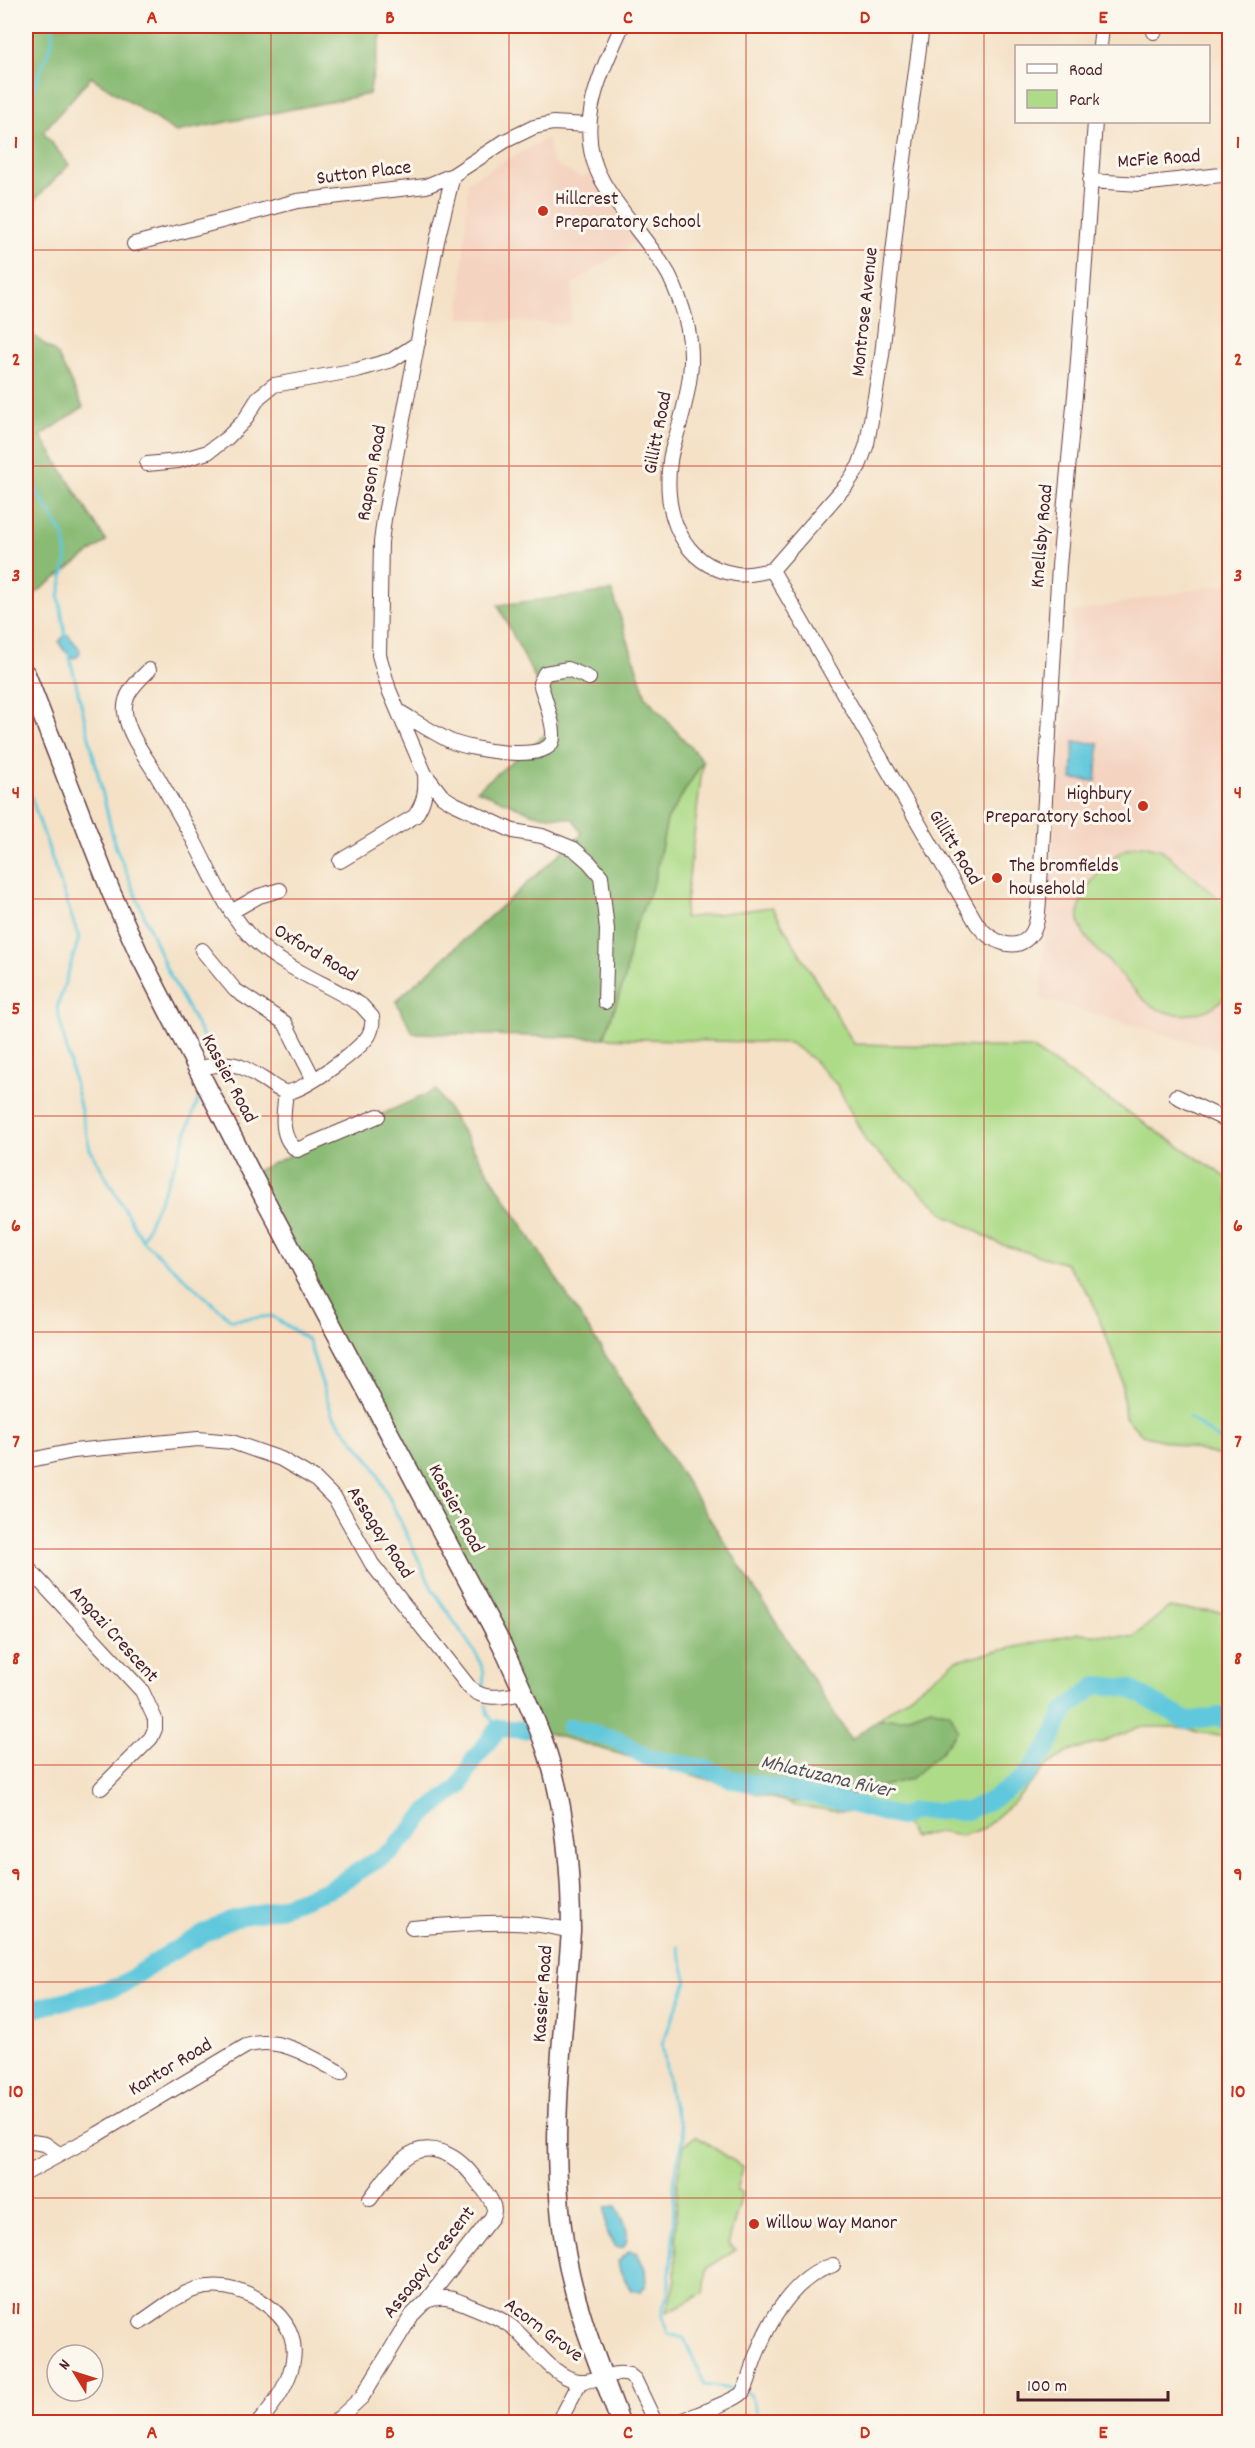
<svg xmlns="http://www.w3.org/2000/svg" width="1255" height="2448" viewBox="0 0 1255 2448" font-family="Dekko,sans-serif">
<rect width="100%" height="100%" fill="#fbf7ec"/>
<filter id="ink" filterUnits="userSpaceOnUse"><feTurbulence type="fractalNoise" baseFrequency=".0167" numOctaves="2"/><feDisplacementMap in="SourceGraphic" scale="12" xChannelSelector="R" yChannelSelector="G"/><feConvolveMatrix kernelMatrix="1 2 1 2 8 2 1 2 1" color-interpolation-filters="sRGB"/></filter>
<filter id="wash" filterUnits="userSpaceOnUse"><feTurbulence type="fractalNoise" baseFrequency=".008" numOctaves="4" result="noise"/><feDisplacementMap in="SourceGraphic" scale="24" xChannelSelector="R" yChannelSelector="G"/><feGaussianBlur stdDeviation="1.35" result="paint"/><feColorMatrix in="noise" values="0 0 0 0 0 0 0 0 0 0 0 0 0 0 0 0 0 1.4 0 .05"/><feComposite in="paint" operator="in"/></filter>
<g filter="url(#wash)">
<rect width="100%" height="100%" fill="#f4e1c6"/>
<path fill="#f4d3c0" d="M547 138 553 163 580 178 596 173 639 240 573 284 570 325 460 318 468 181Z
M1229 583V1053L1040 999 1073 612Z"/>
<path fill="#addb88" stroke="#7c7d5a" stroke-width="1.5" d="M703 761 684 918 772 907 854 1044 1031 1048 1229 1179V1464L1224 1457 1142 1435 1125 1417 1121 1375 1091 1297 1066 1264 1000 1244 946 1215 867 1143 837 1085 811 1058 790 1043 604 1038 625 978 632 934 654 882 667 820Z
M1144 845 1162 850 1229 907C1230 920 1232 981 1229 989 1215 1018 1173 1021 1149 1004 1136 993 1123 977 1111 964 1100 952 1082 938 1079 921 1076 901 1090 882 1102 868 1115 855 1125 846 1144 845Z
M1168 1608 1229 1613V1738L1174 1727H1139L1104 1742 1071 1750 1049 1764 1014 1802 984 1828 961 1836 939 1832 913 1837 900 1817 793 1806 790 1803 852 1794 910 1779 931 1708 900 1719 877 1720 957 1660 1079 1633 1133 1637Z
M696 2136 743 2167 737 2191 742 2194 728 2245 736 2250 707 2268 704 2293 667 2312 675 2279 677 2181 684 2145Z"/>
<path fill="#8abb74" stroke="#6a6d50" stroke-width="1.5" d="M26 26H383L369 94 176 132 91 77 43 132 69 165 26 209Z
M26 324 30 333 57 354 83 407 41 436 106 541 26 600Z
M612 591 646 697 703 761 667 820 654 882 632 934 625 978 604 1038 413 1033 396 1001 582 834 573 819 534 814 477 790 558 724 498 605Z
M436 1090 851 1740 877 1720 900 1719 931 1708 950 1713 958 1730 940 1753 910 1779 852 1794 790 1803 540 1731 251 1173Z"/>
<path fill="#60c8dc" stroke="#557484" stroke-width="1.5" d="M65 635H68L79 648 80 653 77 657 73 658 63 649 59 642Z
M1074 742 1099 743 1096 781 1072 779Z
M616 2206C623 2219 632 2233 624 2247H616L606 2231V2207Z
M629 2251 637 2253 645 2269 646 2285 640 2292 631 2290 620 2271 618 2262Z"/>
<g fill="none" stroke-linecap="round" stroke-linejoin="round">
<path stroke="#60c8dc" stroke-width="3" d="M26 107 52 42 53 26
M26 365V473L64 536 67 557 59 597 66 639
M69 654 115 845 166 968 208 1046
M26 782 79 938 57 1008 90 1149 142 1240 231 1320 272 1316 308 1340 332 1414 373 1464 433 1590 478 1657 484 1673 483 1686
M142 1240 176 1162 198 1100
M1189 1417 1230 1448
M486 1705 488 1715 498 1729
M671 1771 672 1761
M678 1947 687 1982 662 2044 671 2099 684 2135 674 2177 673 2242 668 2294 663 2307V2317L668 2334 684 2338 705 2385 737 2390
M34 2009 35 2006
M746 2392 750 2394 759 2422"/>
<path stroke="#60c8dc" stroke-width="18" d="M570 1727 618 1740 648 1758 704 1768 734 1780 833 1799 900 1817 914 1811H967L993 1799 1024 1778 1048 1747 1065 1710 1097 1685 1129 1688 1187 1721 1220 1716 1230 1724
M26 2003 34 2009 120 1986 171 1952 233 1918 273 1910 328 1890 393 1850 428 1811 459 1787 474 1759 499 1728 524 1730"/>
</g>
</g>
<g filter="url(#ink)">
<g fill="none" stroke-linecap="round" stroke-linejoin="round">
<g stroke="#643c42" stroke-width="16">
<path id="minor" d="M622 26C600 75 572 129 603 182 622 215 650 242 669 275 682 302 692 333 691 363 690 386 684 409 678 430 675 441 671 451 670 461 663 511 680 565 736 574 747 576 761 572 772 570
M1154 32 1158 26
M1100 46 1102 26
M453 175 437 241 384 519 381 542 379 655 389 690 425 774 442 796 453 803 513 831 542 836 574 849 589 862 601 876 607 930 605 1002
M1090 181 1141 184 1230 174
M134 244 297 201 426 186 453 175 505 141 534 127 553 123 588 125
M147 464 178 461 208 452 227 438 244 421 259 397 274 385 357 370 392 360 418 343
M772 570 977 924C989 940 1017 956 1032 933 1038 924 1038 911 1039 900L1059 566 1077 374 1095 122
M772 570 847 484 859 466 867 444 882 355 900 189 922 26
M149 670C137 682 123 694 125 712 128 737 148 759 160 781 172 802 185 823 196 845 213 878 228 915 255 941 282 967 329 985 361 1005L372 1017C373 1023 372 1029 369 1035 361 1049 302 1093 286 1092 279 1091 272 1085 266 1081 235 1062 233 1060 197 1069
M398 711C415 721 432 732 450 741 468 749 542 763 552 742 557 731 544 696 540 683L545 673 568 669 589 678
M340 861 415 816C425 801 426 791 425 774
M231 912 259 896 280 890
M202 950 235 990 285 1023 314 1080
M286 1092C284 1111 278 1137 297 1150L378 1116
M1176 1096 1230 1122
M26 1461 73 1451 198 1439 232 1442 281 1459 315 1479 336 1500 372 1564 470 1688C486 1702 505 1696 524 1693
M26 1566 142 1691 155 1719V1729L151 1738 101 1788
M412 1928C464 1924 520 1917 571 1931
M26 2141 45 2144 59 2154
M26 2173 98 2134 246 2046C280 2035 311 2057 341 2073
M426 2301C442 2294 455 2299 470 2306 485 2312 499 2317 512 2327 531 2343 547 2370 571 2379 590 2387 610 2369 629 2375L635 2380 655 2422
M141 2322C158 2311 176 2295 197 2289 219 2283 239 2288 258 2299 315 2333 295 2381 259 2422
M335 2422 362 2397 412 2315 426 2301 492 2217 494 2211C494 2199 480 2186 473 2176 456 2154 426 2138 402 2160 389 2171 380 2186 370 2199
M559 2422 580 2382
M679 2422C690 2417 736 2400 742 2393 750 2383 750 2370 755 2358 769 2321 793 2278 833 2265"/>
</g>
<g stroke="#643c42" stroke-width="21">
<path id="major" d="M26 674 111 892 139 954 251 1173 502 1645C518 1681 536 1717 548 1755 566 1811 571 1872 571 1931 563 2038 547 2147 566 2253 576 2312 600 2367 620 2422"/>
</g>
<use href="#minor" stroke="#fff" stroke-width="14"/>
<use href="#major" stroke="#fff" stroke-width="18"/>
</g>
</g>
<path fill="none" stroke="#c8321e" stroke-width="1.5" stroke-opacity="0.55" d="M271 26V2422M509 26V2422M746 26V2422M984 26V2422M26 250H1230M26 466H1230M26 683H1230M26 899H1230M26 1116H1230M26 1332H1230M26 1549H1230M26 1765H1230M26 1982H1230M26 2198H1230"/>
<g fill="#c8321e" stroke="#fbf7ec" stroke-width="2">
<circle cx="543" cy="211" r="6"/>
<circle cx="1143" cy="806" r="6"/>
<circle cx="997" cy="878" r="6"/>
<circle cx="754" cy="2224" r="6"/>
</g>
<g text-anchor="middle" dominant-baseline="central" stroke-width="6" stroke-linejoin="round" paint-order="stroke">
<g font-size="20" fill="#4a1f2b" stroke="#fbf7ec">
<text transform="translate(1159 160) rotate(-4)">McFie Road</text>
<text transform="translate(364 174) rotate(-7)">Sutton Place</text>
<text transform="translate(866 312) rotate(-84)">Montrose Avenue</text>
<text transform="translate(659 433) rotate(-79)">Gillitt Road</text>
<text transform="translate(373 473) rotate(-80)">Rapson Road</text>
<text transform="translate(1043 536) rotate(-85)">Knellsby Road</text>
<text transform="translate(954 848) rotate(59)">Gillitt Road</text>
<text transform="translate(315 954) rotate(31)">Oxford Road</text>
<text transform="translate(228 1079) rotate(62)">Kassier Road</text>
<text transform="translate(455 1509) rotate(62)">Kassier Road</text>
<text transform="translate(379 1533) rotate(57)">Assagay Road</text>
<text transform="translate(113 1635) rotate(48)">Angazi Crescent</text>
<text transform="translate(544 1994) rotate(-86)">Kassier Road</text>
<text transform="translate(171 2068) rotate(-31)">Kantor Road</text>
<text transform="translate(430 2263) rotate(-52)">Assagay Crescent</text>
<text transform="translate(543 2331) rotate(37)">Acorn Grove</text>
</g>
<g font-size="20" fill="#4a1f2b" stroke="#fbf7ec" text-anchor="start">
<text x="555" y="200">Hillcrest<tspan x="555" dy="23">Preparatory School</tspan></text>
<text x="1131" y="795" text-anchor="end">Highbury<tspan x="1131" dy="23">Preparatory School</tspan></text>
<text x="1009" y="867">The bromfields<tspan x="1009" dy="23">household</tspan></text>
<text x="766" y="2224">Willow Way Manor</text>
</g>
<g font-size="21" font-style="italic" fill="#515260" stroke="#fbf7ec">
<text transform="translate(827 1778) rotate(13)">Mhlatuzana River</text>
</g>
</g>
<rect width="1255" height="2448" fill="none" stroke="#fbf7ec" stroke-width="66"/>
<rect x="1015" y="45" width="195" height="78" fill="#fbf7ec" stroke="#b4a19f" stroke-width="1.5"/>
<rect x="1027" y="64" width="30" height="9" fill="#ffffff" stroke="#b4a19f" stroke-width="1.5"/>
<text x="1069" y="75" font-size="18" fill="#4a1f2b">Road</text>
<rect x="1027" y="90" width="30" height="18" fill="#addb88" stroke="#b4a19f" stroke-width="1.5"/>
<text x="1069" y="105" font-size="18" fill="#4a1f2b">Park</text>
<g transform="translate(75 2373) rotate(308)"><circle r="28" fill="#fbf7ec" stroke="#b4a19f" stroke-width="1.5"/>
<path d="M0-4.5L10 22L0 15L-10 22Z" fill="#c8321e"/>
<text y="-9" font-size="16" font-weight="bold" text-anchor="middle" fill="#4a1f2b">N</text>
</g>
<path d="M1018 2391v9h150v-9" fill="none" stroke="#4a1f2b" stroke-width="3"/>
<text x="1027" y="2391" font-size="18" fill="#4a1f2b" stroke="#fbf7ec" stroke-width="4.5" paint-order="stroke">100 m</text>
<rect x="33" y="33" width="1189" height="2382" fill="none" stroke="#c8321e" stroke-width="2"/>
<g font-size="20" text-anchor="middle" font-weight="bold" fill="#c8321e">
<text x="152" y="23">A</text>
<text x="390" y="23">B</text>
<text x="628" y="23">C</text>
<text x="865" y="23">D</text>
<text x="1103" y="23">E</text>
<text x="16" y="148">1</text>
<text x="1238" y="148">1</text>
<text x="16" y="365">2</text>
<text x="1238" y="365">2</text>
<text x="16" y="581">3</text>
<text x="1238" y="581">3</text>
<text x="16" y="798">4</text>
<text x="1238" y="798">4</text>
<text x="16" y="1014">5</text>
<text x="1238" y="1014">5</text>
<text x="16" y="1231">6</text>
<text x="1238" y="1231">6</text>
<text x="16" y="1447">7</text>
<text x="1238" y="1447">7</text>
<text x="16" y="1664">8</text>
<text x="1238" y="1664">8</text>
<text x="16" y="1880">9</text>
<text x="1238" y="1880">9</text>
<text x="16" y="2097">10</text>
<text x="1238" y="2097">10</text>
<text x="16" y="2314">11</text>
<text x="1238" y="2314">11</text>
<text x="152" y="2438">A</text>
<text x="390" y="2438">B</text>
<text x="628" y="2438">C</text>
<text x="865" y="2438">D</text>
<text x="1103" y="2438">E</text>
</g>
</svg>
